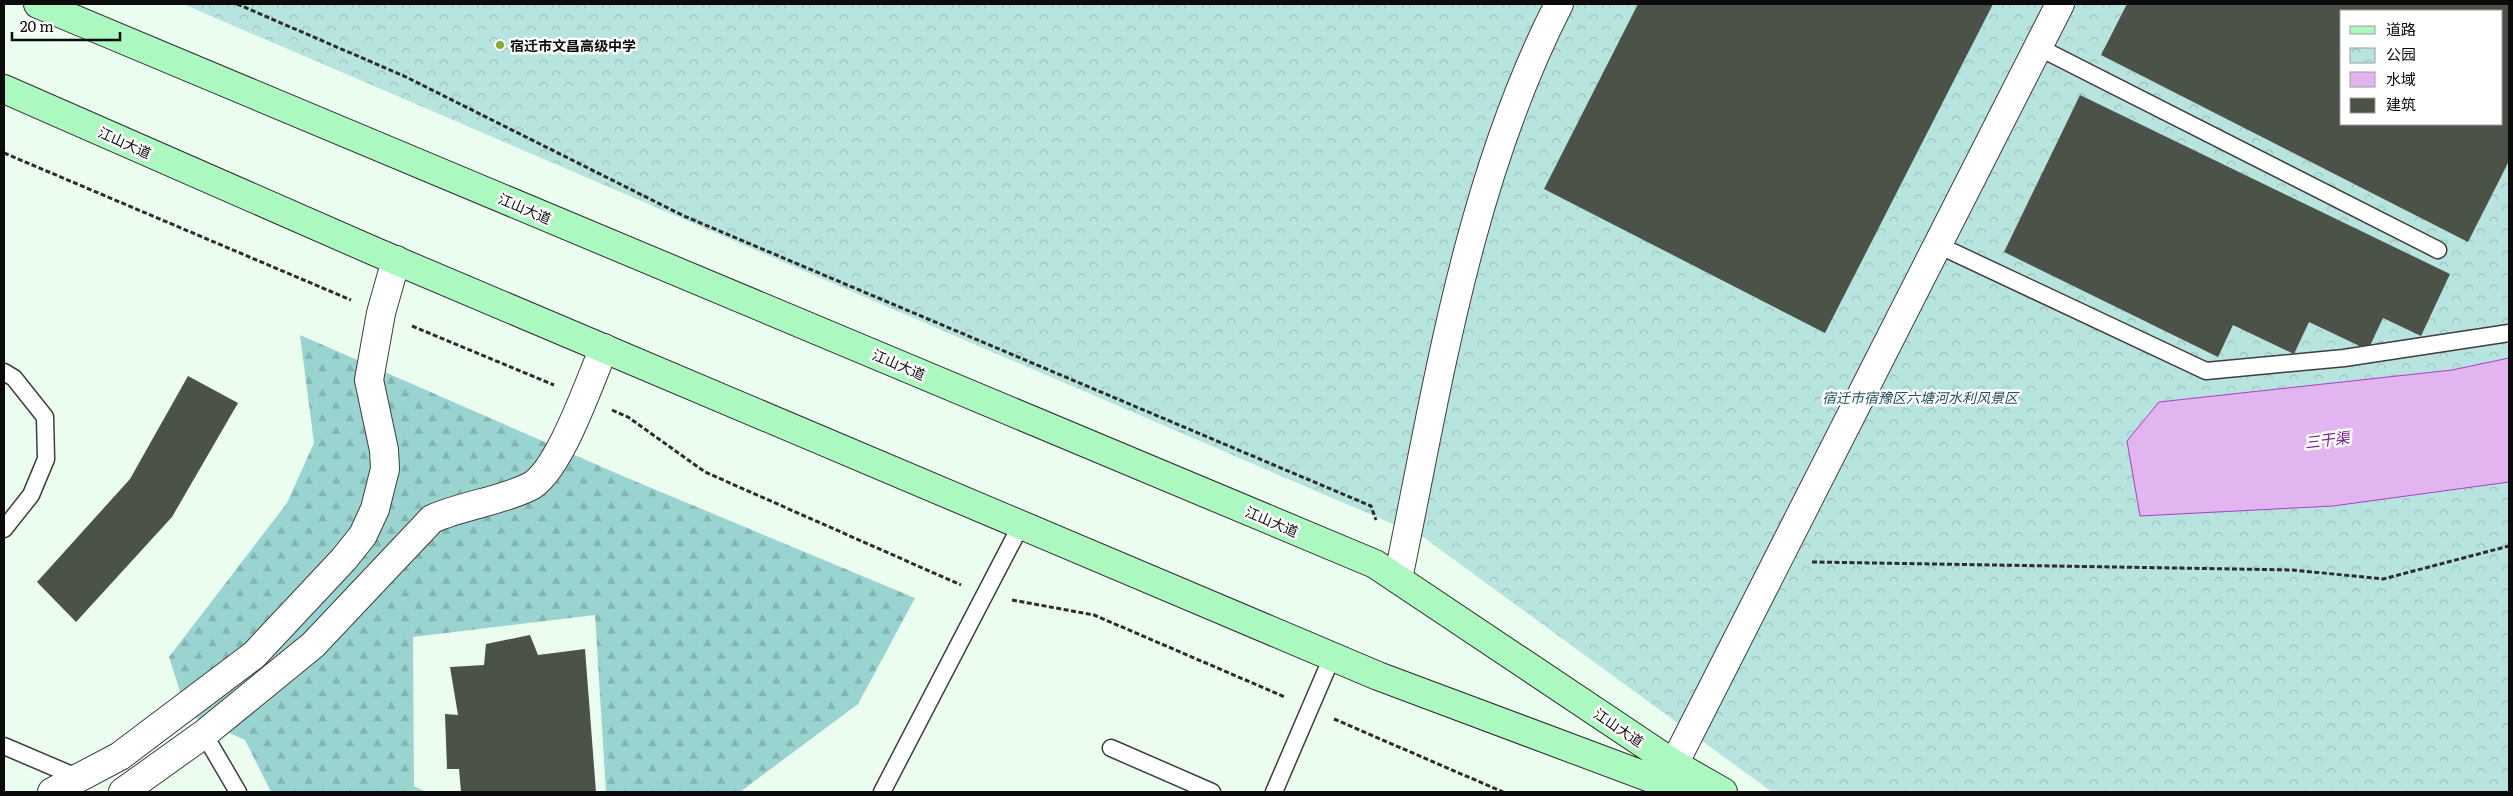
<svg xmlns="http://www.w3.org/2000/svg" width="2513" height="796" viewBox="0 0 2513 796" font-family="Literata,'Noto Sans SC',serif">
<defs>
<pattern id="forest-firs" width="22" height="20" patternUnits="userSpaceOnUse" patternTransform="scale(1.25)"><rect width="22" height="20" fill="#99d4d0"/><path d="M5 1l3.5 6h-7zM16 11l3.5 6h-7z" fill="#82b5b1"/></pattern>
<pattern id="park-crowns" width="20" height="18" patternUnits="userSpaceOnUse" patternTransform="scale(1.25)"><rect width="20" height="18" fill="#b8e4df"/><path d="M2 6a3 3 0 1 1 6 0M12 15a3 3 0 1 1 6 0" fill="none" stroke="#9dc2be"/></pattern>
</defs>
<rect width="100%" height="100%" fill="#ebfdef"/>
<path fill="url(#forest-firs)" d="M300 335 625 477 915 598 858 704 740 792H606L595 615 413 637 414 786 426 792H271L245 740 187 714 169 657 287 503 314 443Z"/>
<path fill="url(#park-crowns)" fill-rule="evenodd" d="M183 4H2509V792H1772L1423 537ZM2342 11H2502V124H2342Z"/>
<path fill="#e2b5f0" stroke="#a742c1" d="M2509 358V482L2333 506 2140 516 2127 441 2159 402 2452 370Z"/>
<path fill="#4b5349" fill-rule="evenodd" d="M1638 4H1993L1825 333 1544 189Z
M2127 4H2509V161L2468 242 2101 55ZM2342 11H2502V124H2342Z
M2080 95 2450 274 2421 336 2383 318 2368 350 2309 322 2294 354 2233 325 2218 357 2004 252Z
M188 376 238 403 172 517 76 622 37 582 130 479Z
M530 635 538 655 585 649 596 792H461L459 769H447L445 714 458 715 450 667 484 665 486 644Z"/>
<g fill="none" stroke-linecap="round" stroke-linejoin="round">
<g stroke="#3e3e3e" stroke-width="19">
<path id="service" d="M2038 47 2438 250
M1938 245 2206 371 2344 358 2509 333
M4 372 14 378 45 417 46 459 31 495 4 529
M204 734 238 792
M4 746 79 778
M1111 748 1212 792
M882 792 1021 525
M1274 792 1332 657"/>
</g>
<g stroke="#3e3e3e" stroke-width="30">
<path id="minor" d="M1398 579C1438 385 1468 182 1559 4
M1674 764 2060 4
M52 792 120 756 254 655 344 559 363 535 375 509 385 469 384 450 369 380 381 313 396 260
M123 792 204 734 313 645 432 519C463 505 498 502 529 487 559 473 590 380 604 348"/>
</g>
<g stroke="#2d2d2d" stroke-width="30">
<path id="secondary" d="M38 4 1375 564 1674 764 1723 792
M4 89 376 252 1378 676 1688 792"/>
</g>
<path stroke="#2d2d2d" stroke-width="3" stroke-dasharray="5 2.5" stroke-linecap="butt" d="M237 4 404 76 684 216 1371 506 1376 520
M4 153 351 300
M412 326 554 385
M612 410 628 417 705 472 961 585
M1812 562 2293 570 2383 579 2509 546
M1012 600 1094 615 1285 697
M1334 719 1503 792"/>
<use href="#service" stroke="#fff" stroke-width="16"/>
<use href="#minor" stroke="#fff" stroke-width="28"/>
<use href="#secondary" stroke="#acf8c1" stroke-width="28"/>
</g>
<circle fill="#83af30" stroke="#fff" stroke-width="2" cx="500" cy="45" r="5"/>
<g text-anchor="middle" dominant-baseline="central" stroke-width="5" stroke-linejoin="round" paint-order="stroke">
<g font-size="14" font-weight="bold" fill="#0b0b0b" stroke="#fff" text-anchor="start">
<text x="510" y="45">宿迁市文昌高级中学</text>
</g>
<g font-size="14" fill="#0b0b0b" stroke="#fff">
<text transform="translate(125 142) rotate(24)">江山大道</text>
<text transform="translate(525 208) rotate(23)">江山大道</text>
<text transform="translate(899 364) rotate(23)">江山大道</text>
<text transform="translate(1272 521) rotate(23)">江山大道</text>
<text transform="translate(1619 727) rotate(34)">江山大道</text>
</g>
<g font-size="14" font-style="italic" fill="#22525d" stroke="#fff">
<text x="1920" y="397">宿迁市宿豫区六塘河水利风景区</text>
</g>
<g font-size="15" font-style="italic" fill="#7e2092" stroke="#fff">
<text transform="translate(2327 439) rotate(-7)">三干渠</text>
</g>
</g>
<rect width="2513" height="796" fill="none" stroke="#0b0b0b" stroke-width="10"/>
<rect x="2340" y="10" width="162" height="115" fill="#ffffff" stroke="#9d9d9d"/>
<rect x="2350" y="26" width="25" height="8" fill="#acf8c1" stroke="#9d9d9d"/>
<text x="2386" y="35" font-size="15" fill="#0b0b0b">道路</text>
<rect x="2350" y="48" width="25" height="15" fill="url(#park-crowns)" stroke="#9d9d9d"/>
<text x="2386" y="60" font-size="15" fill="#0b0b0b">公园</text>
<rect x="2350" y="72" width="25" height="15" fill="#e2b5f0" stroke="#9d9d9d"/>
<text x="2386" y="85" font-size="15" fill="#0b0b0b">水域</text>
<rect x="2350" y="98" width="25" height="15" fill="#4b5349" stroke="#9d9d9d"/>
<text x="2386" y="110" font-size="15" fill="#0b0b0b">建筑</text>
<path d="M12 32v8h108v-8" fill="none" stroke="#0b0b0b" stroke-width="2.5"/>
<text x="20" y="32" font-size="15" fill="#0b0b0b" stroke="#ffffff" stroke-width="4" paint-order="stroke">20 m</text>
</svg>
